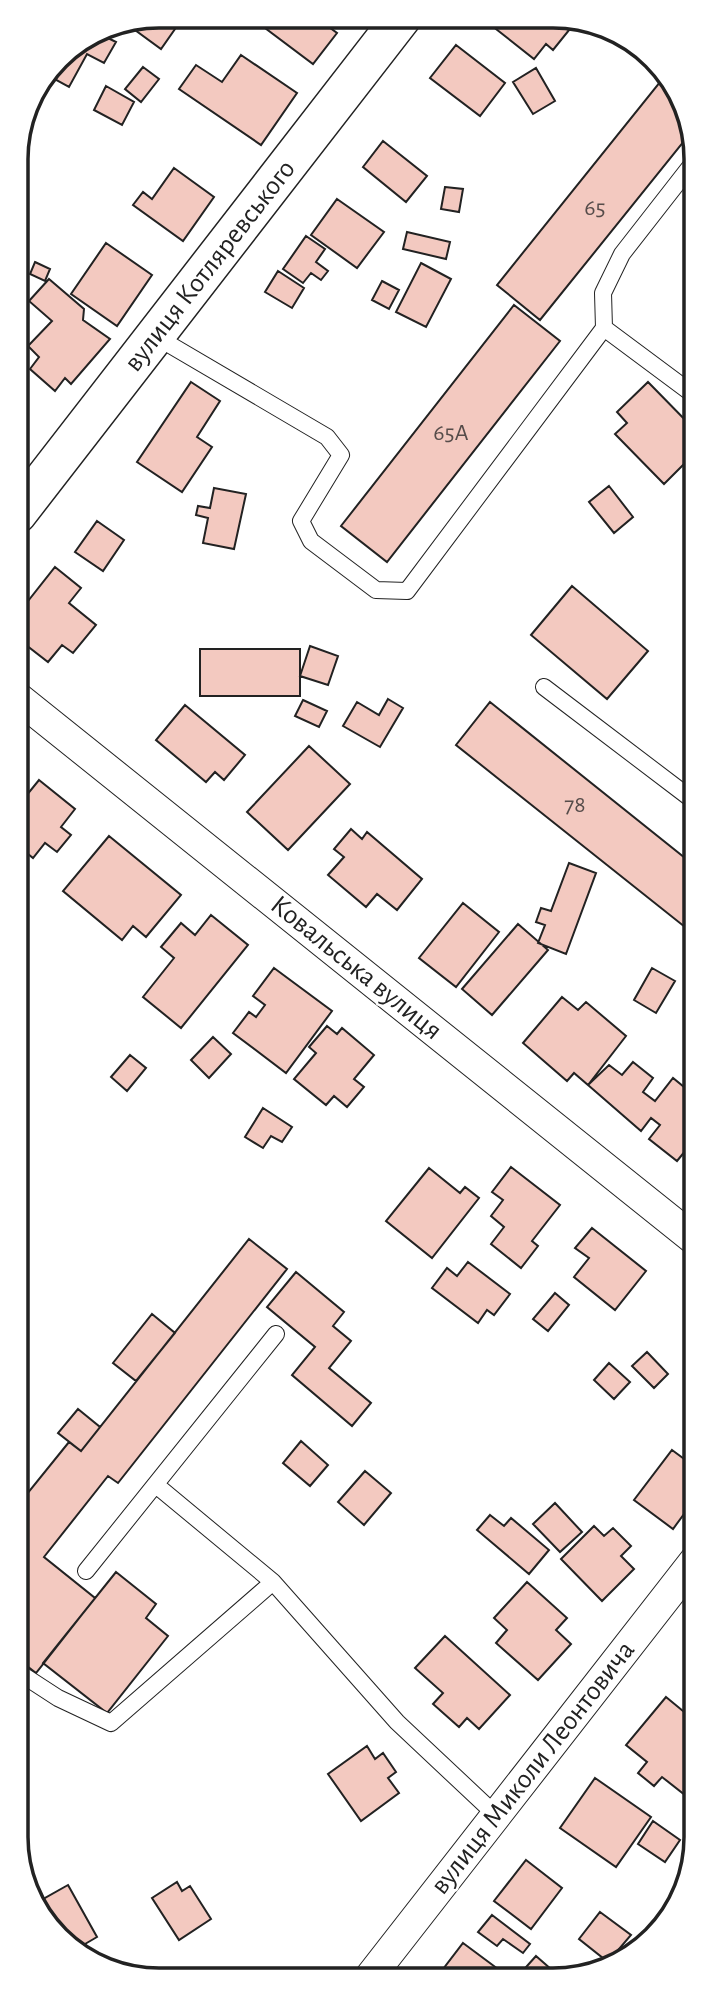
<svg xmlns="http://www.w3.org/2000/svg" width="712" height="1996" viewBox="0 0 712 1996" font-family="'Alegreya Sans',sans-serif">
<rect width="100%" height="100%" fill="#fff"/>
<path fill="#f3c9c0" stroke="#222" stroke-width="2" d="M157 16 175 29 161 49 135 30 143 19Z
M249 16 332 17 335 19 329 27 337 33 313 64Z
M482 18 578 19 553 50 546 44 534 59Z
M96 32 116 42 104 63 87 54 69 87 47 75 64 52Z
M456 45 505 83 480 116 430 78Z
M241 55 297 93 261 145 179 89 196 65 222 82Z
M143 67 159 79 141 102 125 89Z
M536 68 555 101 533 114 513 82Z
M664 77 693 130 540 320 497 285Z
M106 86 134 102 122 125 94 110Z
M383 141 427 176 406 202 363 167Z
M174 168 214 197 183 241 133 205 143 192 152 199Z
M445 187 463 189 459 212 441 209Z
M337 199 384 232 357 268 311 235Z
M407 232 450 242 446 259 403 249Z
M306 236 325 249 316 262 328 271 321 280 311 273 303 283 283 269Z
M106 243 152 275 117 326 71 294Z
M35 262 50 269 45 281 30 274Z
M421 263 451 279 426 327 396 312Z
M278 271 304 288 292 308 265 292Z
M49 279 84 309 83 320 110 339 71 384 65 378 55 391 30 369 39 357 28 346 52 321 29 301Z
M382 281 399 290 389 309 372 300Z
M514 305 560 341 387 562 341 526Z
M191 382 220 401 197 437 212 447 182 492 137 462Z
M648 382 694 429V454L664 484 615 434 627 423 617 412Z
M609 486 633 517 614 533 589 502Z
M214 488 246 494 234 549 203 543 208 518 196 515 198 506 210 508Z
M97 521 124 540 103 571 75 552Z
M55 567 81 588 69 603 96 625 73 653 62 645 48 662 17 638V615Z
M572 586 648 651 607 699 531 635Z
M310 646 338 656 328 685 300 676Z
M200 649H300V696H200Z
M388 699 403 708 380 747 343 726 357 702 379 715Z
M303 700 327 711 319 727 295 716Z
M490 702 695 866V935L456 745Z
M185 705 245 755 224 780 215 772 206 782 156 740Z
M309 746 350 784 288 850 247 812Z
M39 780 75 809 61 827 71 835 57 852 45 843 33 858 17 845V807Z
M351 829 362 839 367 832 422 879 397 910 377 894 366 907 328 875 344 857 334 849Z
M109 836 181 895 146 937 133 926 122 940 63 891Z
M569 863 596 873 566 954 538 943 545 925 536 922 541 908 551 911Z
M463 903 499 932 456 987 419 958Z
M211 915 248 945 181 1028 143 997 174 958 161 947 181 923 195 935Z
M518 924 548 950 492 1015 462 989Z
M274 968 332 1011 286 1073 233 1033 249 1012 256 1017 265 1005 253 996Z
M652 968 675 981 656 1013 634 1000Z
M562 997 578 1010 586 1002 626 1036 588 1085 574 1073 567 1081 523 1043Z
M327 1026 337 1034 342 1028 374 1055 354 1079 364 1087 347 1107 334 1096 326 1105 294 1079 316 1053 309 1047Z
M213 1037 231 1054 209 1078 191 1060Z
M130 1055 146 1068 127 1091 111 1077Z
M633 1062 653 1078 643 1092 655 1101 673 1078 695 1096V1149L691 1154 686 1150 677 1161 649 1139 660 1125 651 1118 641 1131 588 1085 609 1065 622 1075Z
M263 1108 292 1127 282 1142 271 1136 263 1148 245 1137Z
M511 1167 560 1205 532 1241 538 1246 521 1268 491 1244 504 1227 491 1216 503 1200 492 1192Z
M429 1168 460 1193 465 1187 479 1198 432 1258 386 1221Z
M592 1228 646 1271 615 1310 574 1277 589 1258 575 1248Z
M249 1239 287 1269 118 1483 108 1476 44 1557 95 1598 36 1673 18 1659V1505L69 1442 81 1451Z
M468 1262 510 1294 494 1315 487 1310 478 1323 432 1288 447 1268 457 1276Z
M296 1272 344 1312 333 1326 351 1341 329 1368 371 1403 352 1426 292 1375 315 1347 267 1307Z
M555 1293 569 1305 548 1331 533 1319Z
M152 1314 175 1333 136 1381 113 1363Z
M647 1352 668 1374 654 1388 632 1366Z
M609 1363 630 1382 614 1399 594 1380Z
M78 1409 100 1427 81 1451 58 1433Z
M301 1441 328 1465 310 1486 283 1463Z
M672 1450 695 1467V1499L673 1529 634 1500Z
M365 1471 391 1493 364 1525 338 1502Z
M555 1503 582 1532 560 1552 533 1524Z
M490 1515 504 1526 511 1518 549 1550 529 1574 477 1530Z
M594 1526 604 1536 613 1528 631 1546 621 1556 634 1569 602 1601 561 1559Z
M116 1572 156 1604 146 1618 168 1636 107 1713 43 1663Z
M527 1582 567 1618 556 1630 571 1644 538 1680 496 1643 507 1630 494 1618Z
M445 1636 510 1695 479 1729 467 1718 459 1727 433 1704 443 1693 415 1668Z
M666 1697 689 1716 696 1709V1782L685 1795 662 1777 654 1786 638 1773 647 1762 626 1745Z
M367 1746 375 1759 383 1753 396 1772 388 1778 399 1793 361 1821 328 1774Z
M595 1778 651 1817 616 1867 560 1828Z
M653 1821 680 1840 665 1862 638 1844Z
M526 1860 562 1888 531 1929 494 1901Z
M177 1882 182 1891 190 1886 211 1919 179 1940 152 1898Z
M68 1885 97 1937 85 1944 93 1957 57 1938 38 1902Z
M600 1912 631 1935 608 1962 579 1939Z
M492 1915 530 1944 523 1953 503 1939 497 1946 478 1932Z
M463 1943 506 1975 505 1977H437Z
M536 1956 560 1977 518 1976Z"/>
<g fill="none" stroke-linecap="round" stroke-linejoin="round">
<g stroke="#222" stroke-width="18">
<path id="lane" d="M604 328 694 395
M155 336 327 437 341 455 301 521 311 541 376 590 407 591 604 328 603 293 622 254 693 163
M544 687 694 801
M156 1485 273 1582 397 1722 497 1816
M86 1571 276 1334
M18 1672 58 1698 111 1723 273 1582"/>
</g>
<g stroke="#222" stroke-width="32">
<path id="street" d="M17 697 695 1240
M370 1977 696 1559"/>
</g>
<g stroke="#222" stroke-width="41">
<path id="secondary" d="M17 514 402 17"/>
</g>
<use href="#lane" stroke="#fff" stroke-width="16"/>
<use href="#street" stroke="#fff" stroke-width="30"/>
<use href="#secondary" stroke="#fff" stroke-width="38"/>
</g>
<g text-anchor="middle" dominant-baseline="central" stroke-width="5" stroke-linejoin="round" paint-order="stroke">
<g font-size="24" fill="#564c4a">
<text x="595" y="208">65</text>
<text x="451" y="433">65А</text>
<text x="575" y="805">78</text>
</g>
<g font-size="28" fill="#222" stroke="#fff">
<text transform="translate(210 266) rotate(-52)">вулиця Котляревського</text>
<text transform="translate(356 968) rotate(39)">Ковальська вулиця</text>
<text transform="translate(533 1768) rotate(-52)">вулиця Миколи Леонтовича</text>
</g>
</g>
<path d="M0 0H712V1996H0ZM159 28H553A131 131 0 0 1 684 159V1837A131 131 0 0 1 553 1968H159A131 131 0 0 1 28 1837V159A131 131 0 0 1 159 28Z" fill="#fff" fill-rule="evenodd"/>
<path fill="none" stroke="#222" stroke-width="3.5" d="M159 28H553A131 131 0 0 1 684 159V1837A131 131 0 0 1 553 1968H159A131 131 0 0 1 28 1837V159A131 131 0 0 1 159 28Z"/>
</svg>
